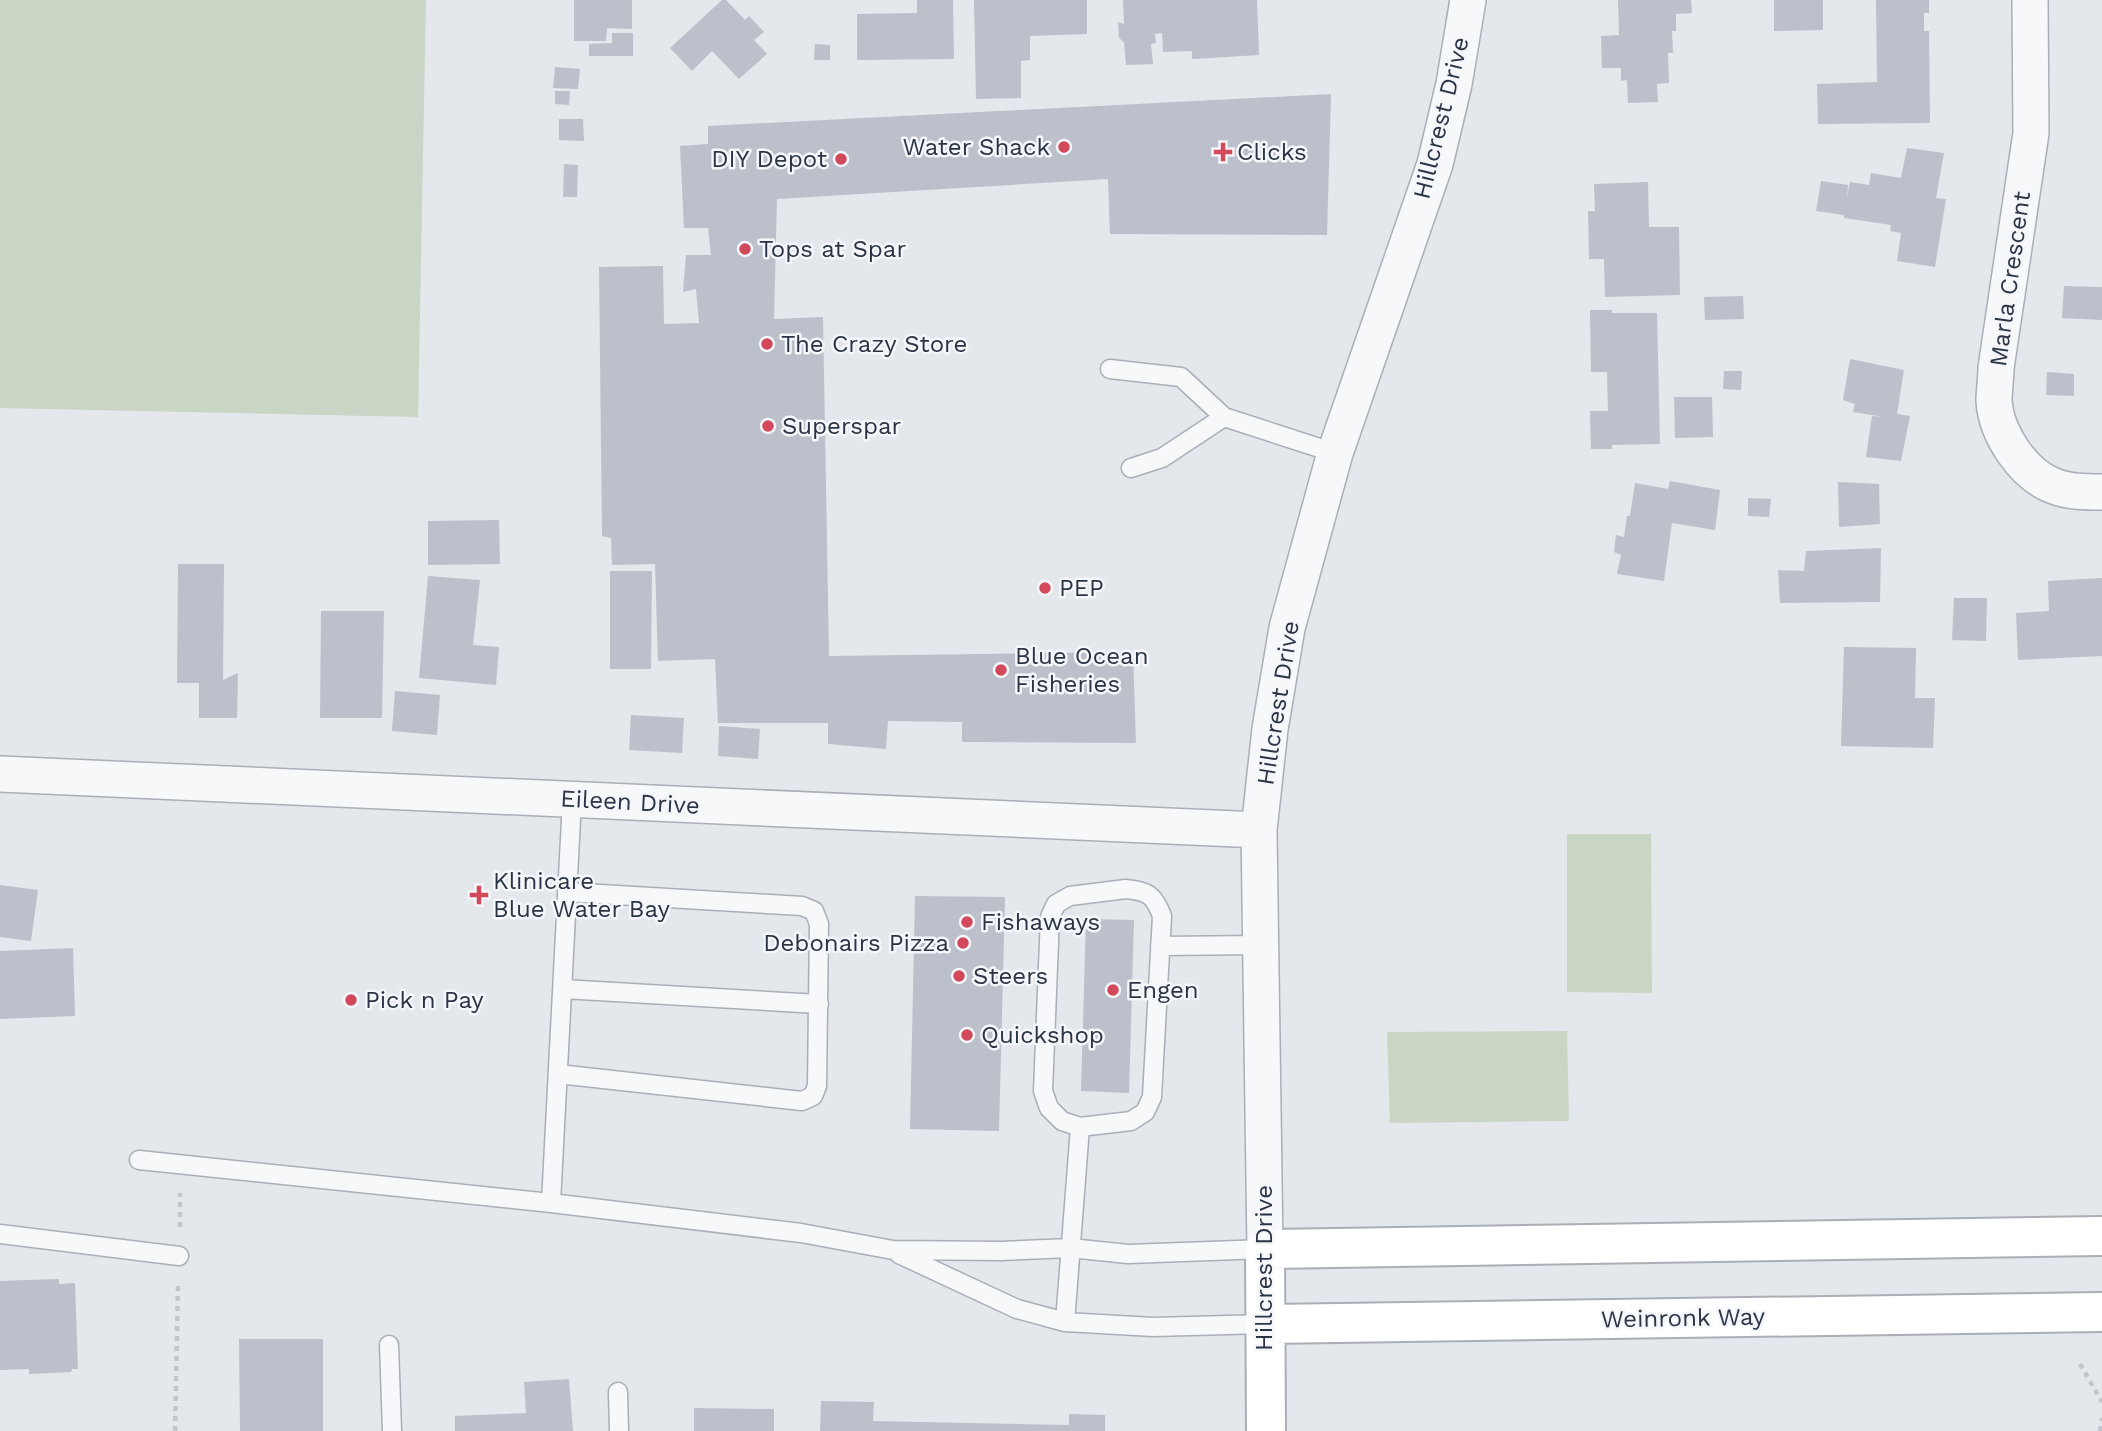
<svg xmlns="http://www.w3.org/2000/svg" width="2102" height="1431" viewBox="0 0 2102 1431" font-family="'Work Sans',sans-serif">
<rect width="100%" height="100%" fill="#e4e7ec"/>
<path fill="#c9d6c5" d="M0 0H426L418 417 0 408Z
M1567 834H1651L1652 993 1567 992Z
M1567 1031 1569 1121 1390 1123 1387 1032Z"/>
<path fill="#bbc0ca" d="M574 0H632V29L607 28 606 41H574Z
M722 0H726L745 20 749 16 764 32 754 40 767 54 739 79 712 51 692 71 670 48Z
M917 0H953L954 59 857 60V14L917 13Z
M974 0H1087V34L1030 36V60L1021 61V98L976 99Z
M1123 0H1257L1259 55 1192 59V51L1163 52 1162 33 1155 34 1156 43 1151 44 1153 64 1126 65 1124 42 1119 38 1118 22 1124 24Z
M1618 0H1691L1692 13 1676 14V31H1672L1673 53H1668L1669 83 1657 84 1658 102 1628 103 1627 80 1621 81V68H1602L1601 36 1619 35Z
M1774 0H1823V30L1774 31Z
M1876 0H1929V13H1924V31H1929L1930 123 1818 124 1817 84 1877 82Z
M612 33H633V56H589V44L612 43Z
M815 44 830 45V60H814Z
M555 67 580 69 578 89 553 88Z
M555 91H570L569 105 555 104Z
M1331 94 1327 235 1110 234 1108 179 777 199 774 319 823 317 829 656 1133 652 1136 743 962 742V722L888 721 886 749 828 744V723H718L715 659 658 661 655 564 612 565 611 538 602 536 599 267 663 266 664 324 699 323 696 289 683 292 686 255H711L708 228H684L680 146 708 144V126Z
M559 119H583L584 141 559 140Z
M1907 148 1944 153 1936 198 1946 199 1935 267 1897 261 1901 233 1890 231 1891 225 1844 218V215L1816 211 1821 181 1848 185 1847 197 1850 182 1869 185 1871 173 1901 178Z
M564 164 578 165 577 197H563Z
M1648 182 1649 227H1679L1680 295 1605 297 1604 259H1589L1588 211H1595L1594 184Z
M2064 286 2102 287V320L2062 318Z
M1743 296 1744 319 1705 320 1704 297Z
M1590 310H1612V313H1657L1660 444 1612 445V449H1591L1590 411H1608L1607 372H1591Z
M1850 359 1904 370 1897 414 1910 416 1901 461 1866 457 1872 416 1884 417 1853 412 1855 404 1843 400Z
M1724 371H1742L1741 390 1723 389Z
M2047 372 2074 374V396L2046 395Z
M1674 397H1712L1713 437 1675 438Z
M1670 481 1720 490 1715 530 1672 523 1664 581 1617 574 1621 555 1614 552 1616 535 1624 537 1627 516H1630L1635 483 1668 489Z
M1838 482 1879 484 1880 524 1839 527Z
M1748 498 1771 499 1769 517 1748 516Z
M499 520 500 564 428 565V521Z
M1881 548 1880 602 1780 603 1778 570 1804 571 1806 551Z
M178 564H224L223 680 238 673 237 718H199V683H177Z
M610 571H652L651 669H610Z
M428 576 480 580 473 645 499 647 496 685 419 678Z
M2102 578V656L2018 660 2016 613 2049 611 2048 581Z
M1954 598H1987L1986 641 1952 640Z
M321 611H384L382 718H320Z
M1844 647 1916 648 1915 698H1935L1933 748 1841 746Z
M395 691 440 695 437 735 392 731Z
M631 715 684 718 682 753 629 750Z
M719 726 760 729 758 759 718 756Z
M0 885 38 890 31 941 0 937Z
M915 896 1005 897 999 1131 910 1129Z
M1086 919 1134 920 1129 1093 1081 1091Z
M73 948 75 1016 0 1019V951Z
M59 1279V1284L75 1283 78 1369H72L71 1372 29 1374V1369L0 1370V1281Z
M239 1339H323V1431H240Z
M569 1379 573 1431H455V1416L526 1413 524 1382Z
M821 1401 874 1402 873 1421 1069 1425V1414L1105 1415V1431H820Z
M694 1408 774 1409V1431H694Z"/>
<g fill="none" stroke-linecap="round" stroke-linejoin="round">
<g stroke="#a9aeb7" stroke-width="21">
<path id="lane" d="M1110 369 1181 377 1224 417 1335 453
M1131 468 1162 458 1224 417
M1126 889C1148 891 1154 895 1162 916L1152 1097 1145 1112 1131 1121 1080 1127 1062 1121 1049 1108 1043 1091 1050 917 1056 904 1070 896Z
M1160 946 1261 945
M563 989 819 1004
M558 1074 802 1101 813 1096 817 1086 819 924 814 911 802 906 567 892
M139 1160 551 1203 801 1233 893 1250 1001 1251 1070 1248 1128 1254 1265 1249
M551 1203 572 800
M0 1234 179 1256
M899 1254 1017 1309 1065 1322 1153 1327 1265 1324
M1065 1322 1080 1127
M389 1345 392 1431
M618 1392 619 1431"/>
</g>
<g stroke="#a9aeb7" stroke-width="38">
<path id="street" d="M2030 0 2031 133 1996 368C1996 379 1994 390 1994 401 1996 433 2023 475 2054 486 2069 492 2085 492 2102 492
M0 774 1259 830
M1265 1249 1259 830 1270 729 1287 628 1335 453 1435 164 1454 84 1468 0"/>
</g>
<g stroke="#a9aeb7" stroke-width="42">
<path id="secondary" d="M1265 1324 2102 1312
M1266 1431 1265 1249 2102 1236"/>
</g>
<path stroke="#c2c5cb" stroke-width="4.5" stroke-dasharray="5 5" stroke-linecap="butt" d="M180 1227V1193
M2080 1364 2102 1402
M175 1431 178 1284
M2100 1431 2102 1418"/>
<use href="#lane" stroke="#f7f8fa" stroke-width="18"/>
<use href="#street" stroke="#f7f8fa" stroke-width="35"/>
<use href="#secondary" stroke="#fff" stroke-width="38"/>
</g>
<g fill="#d1495b" stroke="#f4f6f9" stroke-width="2.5">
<circle cx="1064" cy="147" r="7"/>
<path d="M1219.5 141.5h7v7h7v7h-7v7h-7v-7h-7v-7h7z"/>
<circle cx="841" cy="159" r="7"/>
<circle cx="745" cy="249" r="7"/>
<circle cx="767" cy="344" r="7"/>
<circle cx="768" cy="426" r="7"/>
<circle cx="1045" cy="588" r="7"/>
<circle cx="1001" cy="670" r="7"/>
<path d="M475.5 884.5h7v7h7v7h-7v7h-7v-7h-7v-7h7z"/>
<circle cx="967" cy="922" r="7"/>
<circle cx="963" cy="943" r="7"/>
<circle cx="959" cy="976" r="7"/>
<circle cx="1113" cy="990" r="7"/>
<circle cx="351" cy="1000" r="7"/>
<circle cx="967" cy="1035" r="7"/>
</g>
<g text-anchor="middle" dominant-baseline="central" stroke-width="5" stroke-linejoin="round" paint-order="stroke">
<g font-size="24" fill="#2b3445" stroke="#f4f6f9">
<text transform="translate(1441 118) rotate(-76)">Hillcrest Drive</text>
<text transform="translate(2010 279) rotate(-82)">Marla Crescent</text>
<text transform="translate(1278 703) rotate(-81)">Hillcrest Drive</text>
<text transform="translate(630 802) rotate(3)">Eileen Drive</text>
<text transform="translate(1264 1268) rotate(-90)">Hillcrest Drive</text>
<text transform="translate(1683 1318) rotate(-1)">Weinronk Way</text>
</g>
<g font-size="24" fill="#2b3445" stroke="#f4f6f9" text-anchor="start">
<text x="1050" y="147" text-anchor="end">Water Shack</text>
<text x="1237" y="152">Clicks</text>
<text x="827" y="159" text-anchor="end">DIY Depot</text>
<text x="759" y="249">Tops at Spar</text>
<text x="781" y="344">The Crazy Store</text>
<text x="782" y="426">Superspar</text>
<text x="1059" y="588">PEP</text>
<text x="1015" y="656">Blue Ocean<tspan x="1015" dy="28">Fisheries</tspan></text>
<text x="493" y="881">Klinicare<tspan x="493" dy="28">Blue Water Bay</tspan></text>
<text x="981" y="922">Fishaways</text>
<text x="949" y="943" text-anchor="end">Debonairs Pizza</text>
<text x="973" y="976">Steers</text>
<text x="1127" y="990">Engen</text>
<text x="365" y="1000">Pick n Pay</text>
<text x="981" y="1035">Quickshop</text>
</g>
</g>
</svg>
